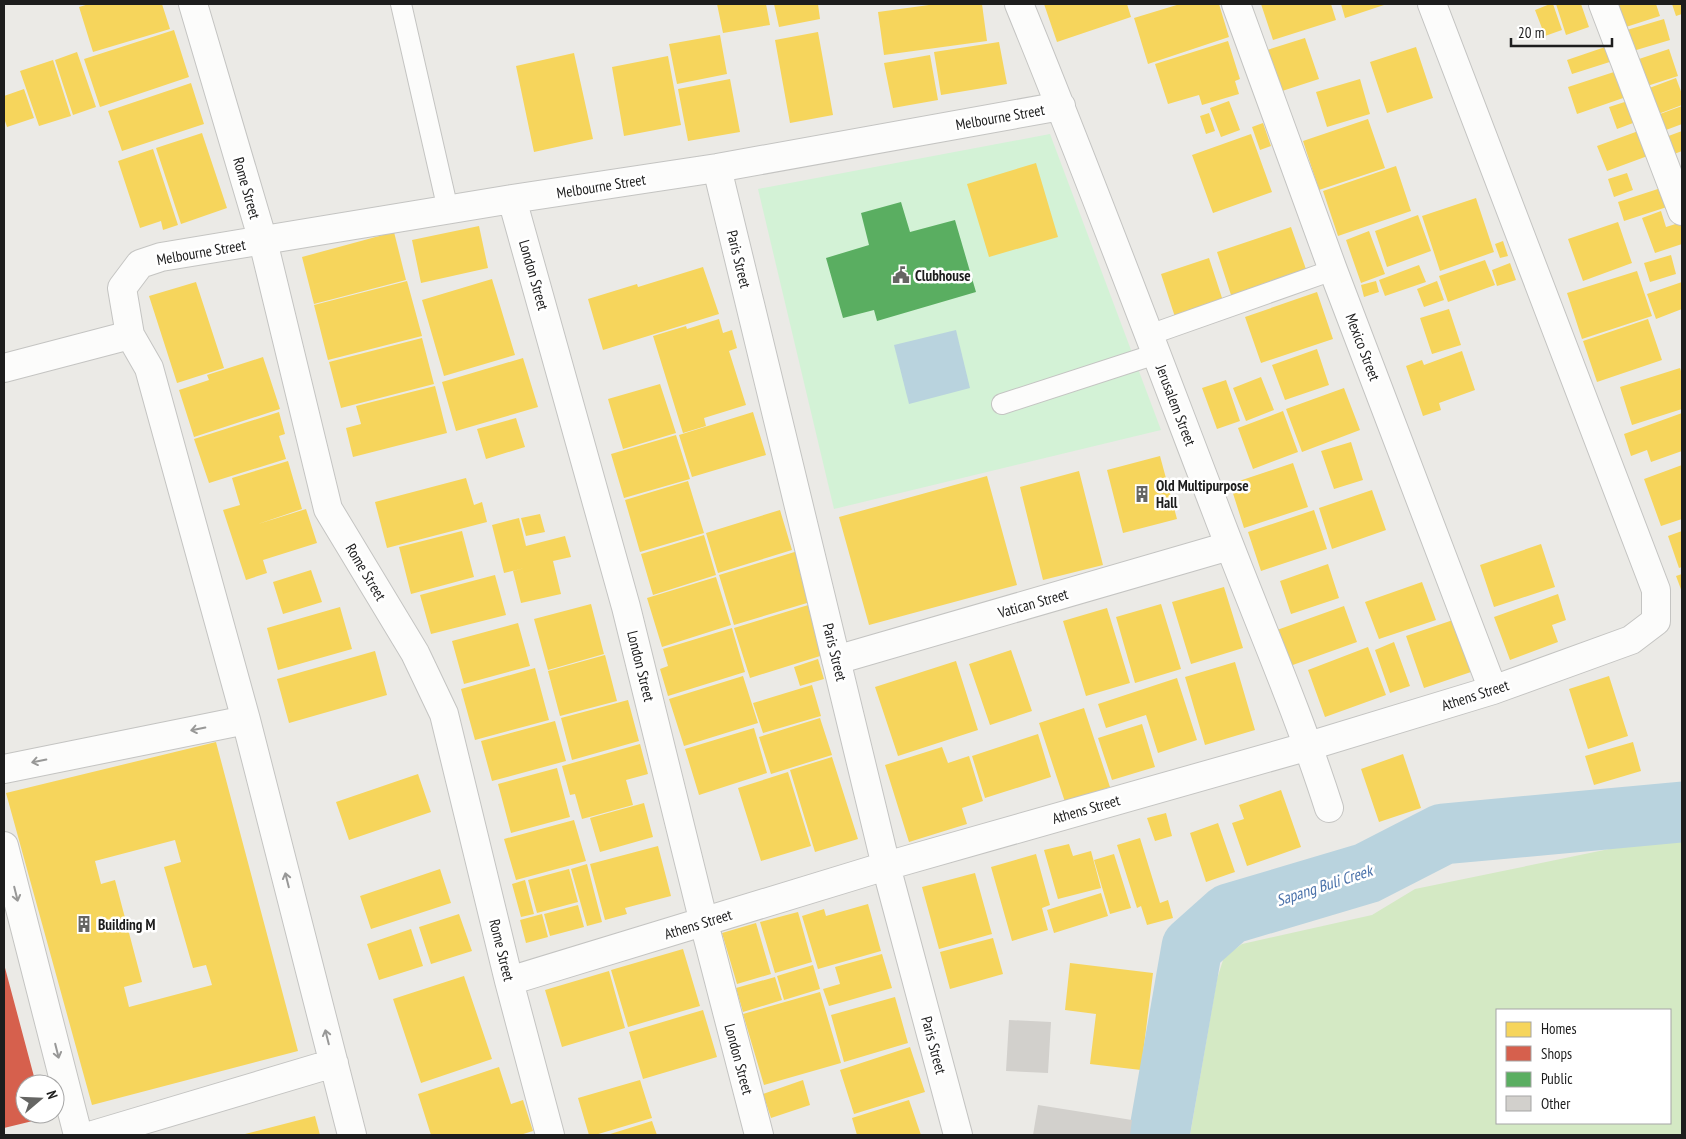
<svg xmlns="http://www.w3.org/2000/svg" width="1686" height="1139" viewBox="0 0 1686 1139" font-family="'PT Sans Narrow',sans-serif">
<rect width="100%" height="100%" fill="#ebeae6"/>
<path fill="#d4e9c4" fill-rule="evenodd" d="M1682 834V1135H1190L1217 979 1224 957 1242 944 1372 915 1415 889ZM1497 1010H1670V1123H1497Z"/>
<path fill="#d3f2d6" d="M1050 134 1161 430 834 509 758 189Z"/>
<path fill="#b9d3de" d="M956 330 970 388 909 404 894 345Z"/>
<path fill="#f6d55c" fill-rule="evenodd" d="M89 4H162L170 29 93 52 79 7Z
M717 4H766L770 25 723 33Z
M774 4H818L820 19 779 27Z
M928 4H982L987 41 884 55 878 12 929 5Z
M1044 4H1127L1131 17 1057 42Z
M1180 4H1219L1229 37 1148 64 1134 18Z
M1261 4H1331L1336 20 1273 40Z
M1341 4H1387L1345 18Z
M1550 4H1553L1562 30 1545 36 1535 10Z
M1556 4H1581L1589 27 1566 35Z
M1618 4H1656L1660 16 1626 27Z
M1672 4H1682V14L1676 16Z
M1664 19 1670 40 1633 51 1627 30Z
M174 30 189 77 100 107 84 59Z
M818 32 833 115 790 123 775 40Z
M720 35 727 74 677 84 669 44Z
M1305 38 1319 79 1279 92 1264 51Z
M1228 41 1240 79 1235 81 1239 94 1202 105 1199 95 1168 104 1155 64Z
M999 42 1007 84 941 95 934 52Z
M1611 45 1616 60 1572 74 1567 60Z
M1416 47 1433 98 1387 113 1370 62Z
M1669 49 1678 76 1644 87 1636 60Z
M77 52 96 107 73 115 55 60Z
M574 53 593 139 534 152 516 66Z
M930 55 938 100 893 108 884 63Z
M668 56 681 125 624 136 612 67Z
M53 60 71 116 39 126 20 71Z
M1617 71 1626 97 1577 114 1568 87Z
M1676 78 1682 94V105L1653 116 1644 90Z
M730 79 740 132 688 141 678 89Z
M1360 79 1370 114 1327 127 1316 92Z
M191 83 204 124 122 151 108 111Z
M24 89 34 118 7 127 4 118V96Z
M1634 99 1641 120 1617 129 1609 107Z
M1229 101 1240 130 1221 137 1210 108Z
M1682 106V124L1666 130 1660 114Z
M1209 113 1215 131 1206 134 1200 116Z
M1368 119 1385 168 1319 190 1303 141Z
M1263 123 1271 146 1260 150 1252 127Z
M1644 129 1653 154 1607 171 1597 146Z
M1682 131V151L1669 156 1663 138Z
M202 133 227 208 181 224 156 148Z
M1251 134 1272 192 1213 213 1192 155Z
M153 149 178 225 163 230 161 221 140 228 118 161Z
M1036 163 1058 237 989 257 967 184Z
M1396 166 1411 211 1338 236 1323 191Z
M1627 173 1633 190 1614 197 1608 179Z
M1664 187 1670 206 1624 221 1618 202Z
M1476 198 1494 252 1440 271 1422 216Z
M1661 211 1666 227 1682 222V244L1655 253 1642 218Z
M1418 215 1431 251 1387 267 1375 231Z
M1618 222 1632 263 1583 281 1568 239Z
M479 226 488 268 421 283 412 240Z
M1291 227 1307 272 1232 298 1217 252Z
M1369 231 1385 274 1361 283 1346 240Z
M394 232 406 280 314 304 302 257Z
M1503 241 1508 256 1500 258 1495 244Z
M1671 255 1676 274 1650 282 1644 263Z
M1209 258 1223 301 1175 317 1161 274Z
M1485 260 1495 285 1448 302 1439 276Z
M1510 263 1516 280 1497 286 1492 270Z
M1419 265 1426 282 1385 296 1379 280Z
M703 267 719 314 603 350 588 299 637 284 638 287Z
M1637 271 1652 316 1582 339 1567 293Z
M492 279 515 355 444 376 422 300Z
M407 281 422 336 328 360 314 305Z
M1376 281 1379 292 1364 297 1361 285Z
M1437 281 1444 300 1424 307 1417 289Z
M196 282 224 368 177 383 149 296Z
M1682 282V309L1656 319 1647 294Z
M1317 292 1333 339 1261 363 1245 317Z
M1449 309 1461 345 1432 354 1420 318Z
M719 319 723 333 732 330 737 348 729 351 746 405 704 418 706 426 683 433 653 336 686 326 687 329Z
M1648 319 1662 360 1597 382 1583 341Z
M422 338 434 384 341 408 329 362Z
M1317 349 1329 385 1285 400 1272 365Z
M1462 351 1475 390 1439 403 1441 410 1423 416 1406 366 1422 360 1424 365Z
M263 357 280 409 194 437 179 390 209 380 207 375Z
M523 358 538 407 456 431 442 382Z
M1680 368 1682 374V409L1632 425 1620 387Z
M1261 377 1274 410 1246 421 1233 388Z
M1226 380 1240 421 1217 429 1202 388Z
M660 384 676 433 623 449 608 399Z
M435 386 447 433 353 457 346 428 361 424 356 406Z
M1344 388 1360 430 1302 452 1286 409Z
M1283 411 1298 452 1253 469 1238 428Z
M279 412 285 434 279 436 286 459 209 483 194 439Z
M753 412 766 455 692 477 679 435Z
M1682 413V451L1651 462 1647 450 1631 456 1624 434Z
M516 418 525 447 486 459 477 429Z
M676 435 690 479 624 498 611 454Z
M1351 442 1363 480 1334 489 1321 451Z
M1160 456 1177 519 1123 533 1107 470Z
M288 461 302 509 258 524 306 509 317 543 263 560 267 573 246 580 223 510 240 505 232 478Z
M1293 463 1308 507 1244 528 1230 484Z
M1682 465V519L1661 526 1644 479Z
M1079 471 1103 565 1043 580 1020 487Z
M987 476 1017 585 869 625 839 517Z
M466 478 474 505 482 502 487 522 387 548 375 502Z
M688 481 704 533 640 552 625 500Z
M1372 490 1386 530 1332 549 1319 508Z
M780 510 792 550 718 573 706 533Z
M1314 510 1327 549 1261 571 1248 532Z
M540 514 545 532 526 536 521 518Z
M519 518 526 546 565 536 571 557 553 561 561 594 521 603 513 571 525 568 504 573 492 525Z
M462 531 474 577 411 594 399 547Z
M1682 531V567L1679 568 1668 536Z
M704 535 716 575 653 595 641 554Z
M1541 544 1555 587 1494 607 1480 565Z
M801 550 817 600 734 625 719 575Z
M1328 564 1339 598 1291 614 1280 581Z
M311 570 322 602 283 614 273 582Z
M1682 574V592L1676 576Z
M495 575 506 615 431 634 420 595Z
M716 577 731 625 662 647 647 598Z
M1422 582 1436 620 1379 639 1365 602Z
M1224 587 1243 648 1191 664 1172 602Z
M1558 594 1566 620 1552 625 1558 642 1510 660 1494 617Z
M818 602 833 652 750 678 734 628Z
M591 604 604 654 548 670 534 619Z
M1161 604 1181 669 1135 683 1116 617Z
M1344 606 1357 642 1290 666 1277 630Z
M340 607 352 649 278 670 267 628Z
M1107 608 1130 683 1086 696 1063 621Z
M1453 620 1471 672 1424 688 1406 636Z
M518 623 530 666 464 684 452 641Z
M732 628 745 672 668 696 660 669 668 666 663 649Z
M1394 642 1410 686 1390 693 1375 650Z
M1368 647 1386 695 1325 717 1308 670Z
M1011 650 1032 711 990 725 969 664Z
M375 651 387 695 289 723 277 679Z
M605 655 617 701 560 716 548 671Z
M818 659 824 679 800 686 794 667Z
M956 661 978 730 898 756 875 687Z
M1235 662 1255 730 1205 745 1185 677Z
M535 668 549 720 475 740 461 689Z
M743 676 758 723 684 746 669 699Z
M1609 676 1628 736 1588 749 1569 689Z
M1177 678 1197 740 1158 753 1146 715 1106 728 1098 704Z
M812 685 821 716 763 733 753 703Z
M628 700 639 741 572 760 561 718Z
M1084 708 1110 787 1065 802 1039 723Z
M820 718 832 755 771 774 759 737Z
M555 721 566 761 492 781 481 741Z
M1142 724 1155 767 1112 780 1098 738Z
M754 728 767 773 699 795 685 749Z
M1038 734 1051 777 985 798 972 756Z
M216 742 298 1051 92 1105 6 793ZM175 840 181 862 164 867 193 968 206 965 212 985 129 1007 124 987 142 982 115 880 101 884 95 861Z
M1633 742 1641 771 1594 785 1585 756Z
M640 744 648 774 626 780 633 805 582 819 575 794 570 795 562 766Z
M942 747 948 763 969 756 983 801 962 808 967 824 909 842 885 765Z
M1403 754 1421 808 1379 822 1361 769Z
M832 757 858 839 815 852 790 770Z
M557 768 570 817 511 833 498 784Z
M788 772 811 846 761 861 738 788Z
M418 774 431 812 349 840 336 802Z
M1281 790 1301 847 1247 866 1232 823 1244 819 1239 805Z
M644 803 653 837 600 852 590 818Z
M1166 813 1172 836 1155 841 1147 818Z
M574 820 586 861 516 880 504 839Z
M1218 823 1235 872 1206 882 1190 833Z
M1140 838 1160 903 1168 900 1173 918 1147 925 1141 906 1137 908 1117 845Z
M1069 844 1073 856 1091 851 1101 888 1058 899 1044 850Z
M658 846 671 896 625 908 627 914 605 920 590 864Z
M1036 854 1050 905 1042 908 1048 930 1012 941 991 867Z
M1114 854 1131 908 1110 914 1094 860Z
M587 864 602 922 587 926 571 869Z
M440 869 451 903 371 929 360 896Z
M569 869 578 902 537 913 528 880Z
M975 873 992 934 939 949 922 887Z
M525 880 534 914 521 917 512 884Z
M1101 893 1108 916 1054 933 1047 910Z
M868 904 881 951 818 969 802 916 824 909 826 916Z
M578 905 584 927 550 936 544 914Z
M798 912 812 962 775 973 760 922Z
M459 914 472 951 431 964 419 927Z
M542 914 548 937 526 943 520 920Z
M756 923 771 974 737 984 722 933Z
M411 929 423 966 379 980 367 944Z
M993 938 1003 974 950 989 940 952Z
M683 949 700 1006 628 1027 611 970Z
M882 954 892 988 829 1006 823 989 840 984 835 967Z
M1070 963 1153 973 1141 1070 1090 1064 1096 1014 1065 1010Z
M813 965 820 989 784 1000 777 976Z
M609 971 625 1028 562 1047 545 990Z
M464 976 492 1059 421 1083 393 999Z
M775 977 782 1000 743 1012 736 988Z
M820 992 841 1063 764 1085 743 1014Z
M895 997 908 1043 844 1062 831 1015Z
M703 1010 717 1057 643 1079 629 1032Z
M910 1047 925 1092 854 1114 840 1070Z
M499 1067 511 1104 523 1100 533 1131 520 1135H431L418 1094Z
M640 1080 652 1118 595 1135H589L578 1098Z
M803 1080 810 1105 771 1118 763 1094Z
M909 1100 921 1135H857L852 1118Z
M315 1116 320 1135H241Z
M652 1121 657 1135H607Z"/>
<path fill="#d6604d" d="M4 964 36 1084H25V1114H44L45 1118 4 1128Z"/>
<path fill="#5aae61" d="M901 202 910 232 955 220 976 292 877 321 874 310 843 318 826 258 869 245 861 213Z"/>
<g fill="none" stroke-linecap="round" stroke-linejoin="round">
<path stroke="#b9d3de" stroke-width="61" d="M1159 1135 1192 947 1229 914 1367 873 1443 834 1682 812"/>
</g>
<path fill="#d2d0cc" d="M1009 1020 1051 1022 1048 1073 1006 1071Z
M1038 1105 1132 1120 1130 1135H1033Z"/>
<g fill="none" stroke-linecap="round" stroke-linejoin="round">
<g stroke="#c4c4c2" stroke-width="22">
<path id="lane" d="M401 4 448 210
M1149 335 1333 270
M1002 404 1156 354"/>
</g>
<g stroke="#c4c4c2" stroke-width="30">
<path id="street" d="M193 4 263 241 328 509 415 653 444 714 509 981 550 1135
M1019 4C1088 172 1152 343 1217 513 1254 611 1297 708 1329 808
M1236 4 1333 270 1493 690
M1603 4 1682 211
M717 168 886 866 958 1135
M512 199 626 607 704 923 759 1135
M4 368 130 335
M836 660 1229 546
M4 769 246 720
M4 846 78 1135
M509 981 886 866 1309 746 1493 690 1631 640 1656 621V590L1432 4
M93 1135 334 1063
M352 1135 246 720 149 368 130 335 122 288 140 264 161 257 512 199 717 168 1061 106"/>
</g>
<use href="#lane" stroke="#fcfcfb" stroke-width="20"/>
<use href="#street" stroke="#fcfcfb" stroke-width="28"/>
</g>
<defs><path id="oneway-shaft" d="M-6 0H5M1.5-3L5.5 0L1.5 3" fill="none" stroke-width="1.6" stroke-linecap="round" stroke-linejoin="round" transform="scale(1.25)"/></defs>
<g stroke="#989897">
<use href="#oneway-shaft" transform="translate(198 729) rotate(169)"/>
<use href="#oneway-shaft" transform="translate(39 761) rotate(169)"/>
<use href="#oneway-shaft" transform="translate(287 880) rotate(-104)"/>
<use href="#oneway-shaft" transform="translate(16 894) rotate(76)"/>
<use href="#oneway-shaft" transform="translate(327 1037) rotate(-104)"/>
<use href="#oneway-shaft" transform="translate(57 1051) rotate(76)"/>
</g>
<defs>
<g id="civic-bare" transform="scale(1.35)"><path d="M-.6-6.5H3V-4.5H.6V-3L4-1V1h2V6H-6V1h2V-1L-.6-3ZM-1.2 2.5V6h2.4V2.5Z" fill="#656563" stroke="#fff" stroke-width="2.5" paint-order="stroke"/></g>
<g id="building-bare" transform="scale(1.35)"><path d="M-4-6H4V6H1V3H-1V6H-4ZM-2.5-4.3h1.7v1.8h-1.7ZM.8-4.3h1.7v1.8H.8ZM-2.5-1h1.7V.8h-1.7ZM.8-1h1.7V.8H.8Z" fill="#656563" stroke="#fff" stroke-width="2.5" paint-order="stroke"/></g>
</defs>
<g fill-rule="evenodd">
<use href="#civic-bare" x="901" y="275"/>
<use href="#building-bare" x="1142" y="494"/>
<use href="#building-bare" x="84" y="924"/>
</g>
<g text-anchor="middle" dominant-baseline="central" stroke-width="5" stroke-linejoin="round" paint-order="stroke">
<g font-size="15" fill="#1d1d1d" stroke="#fff">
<text transform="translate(1000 117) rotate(-10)">Melbourne Street</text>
<text transform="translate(601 186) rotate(-9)">Melbourne Street</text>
<text transform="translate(247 188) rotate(74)">Rome Street</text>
<text transform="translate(201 252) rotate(-10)">Melbourne Street</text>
<text transform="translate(739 259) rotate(76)">Paris Street</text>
<text transform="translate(534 275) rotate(74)">London Street</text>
<text transform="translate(1363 347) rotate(69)">Mexico Street</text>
<text transform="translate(1176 405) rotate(69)">Jerusalem Street</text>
<text transform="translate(366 572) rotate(59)">Rome Street</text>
<text transform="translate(1033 603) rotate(-16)">Vatican Street</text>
<text transform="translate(835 652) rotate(76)">Paris Street</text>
<text transform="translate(641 666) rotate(76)">London Street</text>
<text transform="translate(1475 695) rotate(-18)">Athens Street</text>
<text transform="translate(1086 809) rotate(-16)">Athens Street</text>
<text transform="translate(698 924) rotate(-17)">Athens Street</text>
<text transform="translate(502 950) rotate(76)">Rome Street</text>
<text transform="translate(934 1045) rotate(75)">Paris Street</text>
<text transform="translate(739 1059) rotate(75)">London Street</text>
</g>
<g font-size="15" font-weight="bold" fill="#1d1d1d" stroke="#fff" text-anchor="start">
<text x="915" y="275">Clubhouse</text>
<text x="1156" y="485">Old Multipurpose<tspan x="1156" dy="17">Hall</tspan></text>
<text x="98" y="924">Building M</text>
</g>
<g font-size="16" font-style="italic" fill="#4b72aa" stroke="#fff">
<text transform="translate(1324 885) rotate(-18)">Sapang Buli Creek</text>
</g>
</g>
<rect width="1686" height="1139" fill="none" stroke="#1d1d1d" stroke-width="10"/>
<rect x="1496" y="1009" width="175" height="115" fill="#ffffff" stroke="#a5a5a5"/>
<rect x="1506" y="1022" width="25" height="15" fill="#f6d55c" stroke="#a5a5a5"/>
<text x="1541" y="1034" font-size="15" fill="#1d1d1d">Homes</text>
<rect x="1506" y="1046" width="25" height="15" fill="#d6604d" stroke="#a5a5a5"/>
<text x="1541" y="1059" font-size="15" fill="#1d1d1d">Shops</text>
<rect x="1506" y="1072" width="25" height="15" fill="#5aae61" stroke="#a5a5a5"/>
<text x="1541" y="1084" font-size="15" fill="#1d1d1d">Public</text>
<rect x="1506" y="1096" width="25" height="15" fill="#d2d0cc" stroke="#a5a5a5"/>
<text x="1541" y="1109" font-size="15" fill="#1d1d1d">Other</text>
<g transform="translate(40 1099) rotate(71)"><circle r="24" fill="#ffffff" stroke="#a5a5a5"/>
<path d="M0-4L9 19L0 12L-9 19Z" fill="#656563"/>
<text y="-8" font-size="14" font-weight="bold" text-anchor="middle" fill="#1d1d1d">N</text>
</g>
<path d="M1511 38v8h101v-8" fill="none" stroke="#1d1d1d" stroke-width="2.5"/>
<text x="1518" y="38" font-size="15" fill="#1d1d1d" stroke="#ffffff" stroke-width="4" paint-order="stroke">20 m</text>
</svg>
